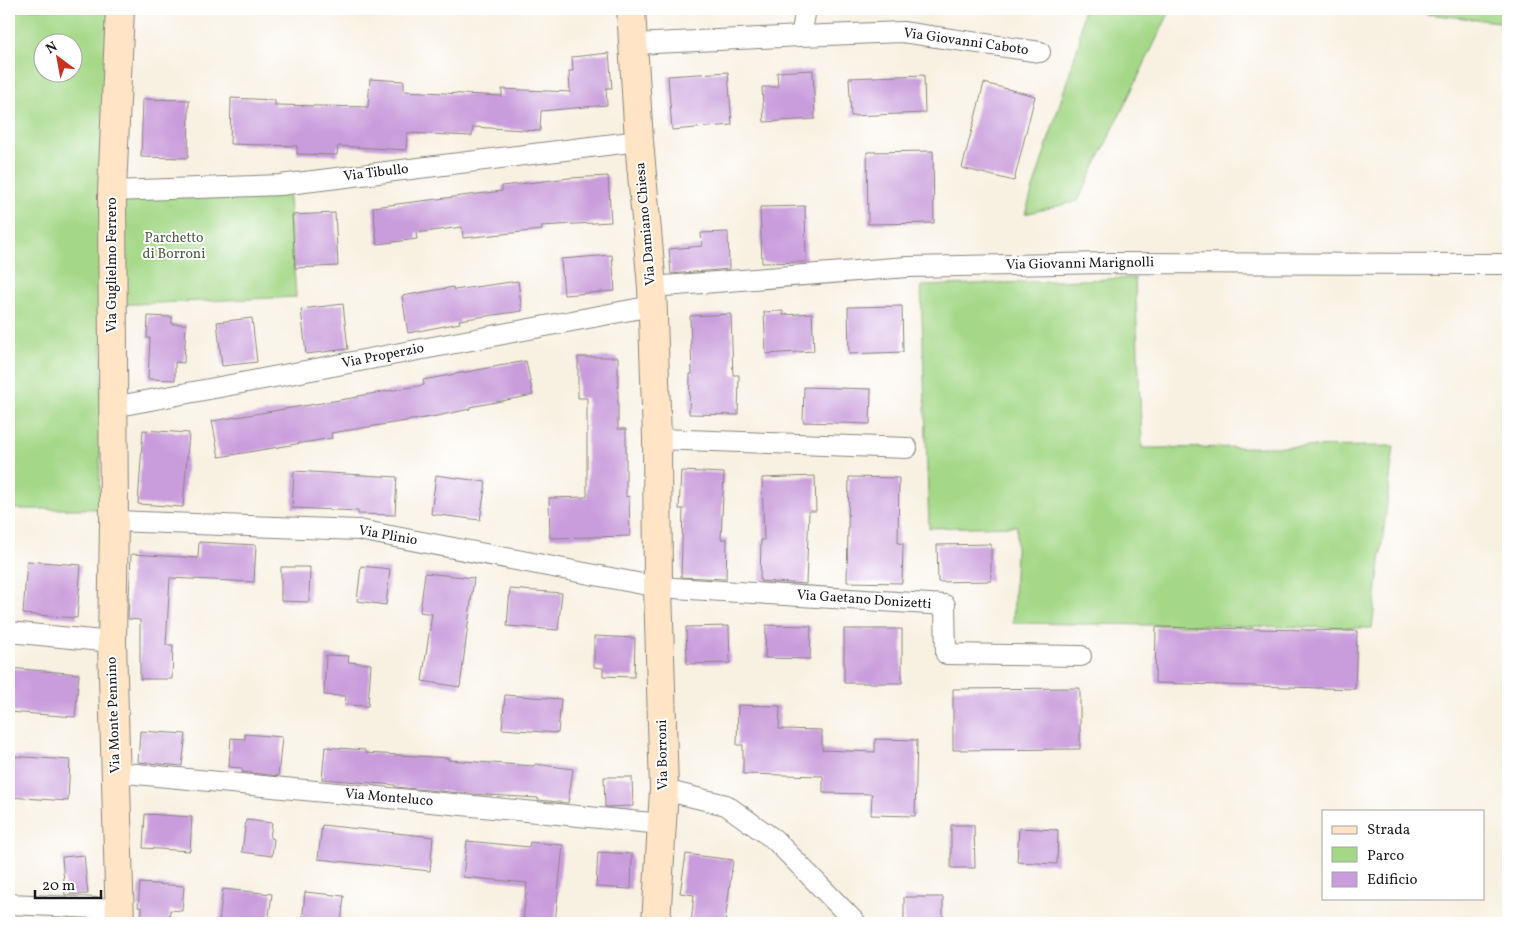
<svg xmlns="http://www.w3.org/2000/svg" width="1517" height="932" viewBox="0 0 1517 932" font-family="Vollkorn,serif">
<rect width="100%" height="100%" fill="#fff"/>
<filter id="ink" filterUnits="userSpaceOnUse"><feTurbulence type="fractalNoise" baseFrequency=".02" numOctaves="2"/><feDisplacementMap in="SourceGraphic" scale="10" xChannelSelector="R" yChannelSelector="G"/><feConvolveMatrix kernelMatrix="1 2 1 2 8 2 1 2 1" color-interpolation-filters="sRGB"/></filter>
<filter id="wash" filterUnits="userSpaceOnUse"><feTurbulence type="fractalNoise" baseFrequency=".0096" numOctaves="4" result="noise"/><feDisplacementMap in="SourceGraphic" scale="20" xChannelSelector="R" yChannelSelector="G"/><feGaussianBlur stdDeviation="1.12" result="paint"/><feColorMatrix in="noise" values="0 0 0 0 0 0 0 0 0 0 0 0 0 0 0 0 0 1.4 0 .05"/><feComposite in="paint" operator="in"/></filter>
<g filter="url(#wash)">
<rect width="100%" height="100%" fill="#f8f1e2"/>
<path fill="#a4d887" stroke="#607a52" fill-rule="evenodd" d="M9 9H109L99 509H9ZM42 42H72V72H42Z
M1083 9H1171L1078 201 1025 214 1079 43Z
M1383 9H1508V23Z
M288 185 296 297 113 305 112 191Z
M1135 278 1142 448 1394 446 1372 628 1013 623 1017 526 929 528 921 286Z"/>
<g id="blocks">
<path fill="#c99ddb" d="M609 53 612 88H606L607 105 541 111 540 131 473 127 472 136 407 133 406 150 338 146 337 155 297 154V146L230 144 231 98 275 100V105L368 107 370 79 404 81V91L502 96V89L570 92 569 71H573L572 57Z
M813 70 815 119 764 122 762 87H778L777 72Z
M728 72 732 125 672 130 668 76Z
M924 75 925 113 851 116 849 78Z
M984 83 1035 96 1014 181 962 168Z
M143 99 189 100 188 158 141 157Z
M933 151 934 223 868 224 867 152Z
M608 176 611 222 541 226 542 230 463 238 462 227 416 233 417 239 377 244 373 207 502 191V186L569 178Z
M805 206 806 262 762 263 760 207Z
M335 213 338 266 295 268 292 215Z
M728 232 729 269 671 274 669 249 702 246 701 233Z
M612 255 615 291 564 295 561 259Z
M518 281 522 311 459 320 460 323 408 333 402 296 453 287 454 290Z
M343 304 348 349 306 354 301 309Z
M902 306 903 352 849 354 848 307Z
M783 311V315L812 313 814 351 766 354 764 312Z
M731 314 733 375H739L738 415 689 414 690 374H692L690 316Z
M148 316 172 317V324H186L184 363 175 362V380L148 379 150 338H147Z
M252 318 257 362 222 366 217 322Z
M578 357H618V429H626V497L629 496 630 536 550 538 549 498 587 497V398H578Z
M526 361 533 395 470 407V409L437 416 331 433 332 438 219 457 212 421 358 397V396L424 385 423 380Z
M804 387 871 389 870 424 803 422Z
M143 430 189 433 183 507 138 504Z
M294 471 397 477 395 515 358 514V511L292 508Z
M681 471 724 473 721 539H727L726 579 681 577 683 509H679Z
M436 475 486 482 480 520 431 514Z
M815 476 816 511H809L806 584 760 581 761 540H764L762 478Z
M849 477 899 478 898 543 903 544 902 583 847 582Z
M199 542 256 545 254 582 170 578 166 645H173L172 679H140V620L128 619 131 554 198 558Z
M991 544V581L938 582 937 545Z
M27 561 81 565 77 618 23 614Z
M361 566 390 569 386 605 357 601Z
M281 567H310L309 602 281 601Z
M425 573 474 578 460 687 422 681 432 614 420 612Z
M510 589 562 593 558 630 507 626Z
M766 625 811 626 810 659 765 658Z
M729 626 730 663 687 664 686 627Z
M1156 627 1357 631 1355 689 1155 683Z
M844 629H902V683H844Z
M594 636 635 638 634 677 603 676V668L594 667Z
M326 655 349 656 348 662 371 664 368 706 345 705 346 696 324 695Z
M9 668 79 674 75 717 9 712Z
M1080 688V749L953 750V689Z
M505 695 561 699 558 733 502 729Z
M738 705 780 706 779 729 822 730V750L875 752V739L917 740 915 816 871 815 872 794 823 793V776L743 774V745H737Z
M140 731 186 734 182 766 138 762Z
M245 734 282 737 278 776 242 772V768L229 767 231 738 245 739Z
M325 747 365 750V753L449 758 448 760 534 766 535 764 573 769 568 803 538 800V798L472 794 395 787V785L322 779Z
M9 756 70 760 68 801 9 797Z
M604 777H632L633 806 605 807Z
M145 814 192 817 190 851 143 848Z
M246 820 272 823 270 838 274 839 272 856 242 852Z
M322 825 433 837 430 871 318 859Z
M951 825H974L975 868H951Z
M1019 828 1058 830 1057 864 1017 862Z
M467 841 529 847 530 842 563 845 555 923H523L527 883 463 877Z
M598 852 632 854 631 889 596 887Z
M686 854 733 860 725 923H691L694 895 680 893Z
M84 855 88 894 65 895 62 857Z
M140 883 184 886 182 911 170 910 169 923H141L142 908 138 907Z
M223 889 272 894 268 923H219Z
M305 892 344 896 341 923H302Z
M904 897H943V923H904Z"/>
</g>
</g>
<g filter="url(#ink)">
<use href="#blocks" fill-opacity="0" stroke="#8a867f" stroke-width="1"/>
<g fill="none" stroke-linecap="round" stroke-linejoin="round">
<g stroke="#8a867f" stroke-width="22">
<path id="street" d="M801 36 902 32 1040 52
M634 44 801 36 806 9
M112 191 280 185 639 141
M652 287 907 267 1105 263 1508 264
M113 407 652 306
M657 439 907 448
M114 521 359 530 658 587 945 605 946 654 1081 656
M9 632 112 642
M115 772 662 824
M664 790 726 805 775 840 856 923
M9 904 119 909"/>
</g>
<g stroke="#8a867f" stroke-width="30">
<path id="secondary" d="M631 9 639 141 652 287 657 439 658 587 664 790 656 923
M120 923 112 642 114 521 112 191 120 9"/>
</g>
<use href="#street" stroke="#fff" stroke-width="20"/>
<use href="#secondary" stroke="#ffe4c6" stroke-width="28"/>
</g>
</g>
<g text-anchor="middle" dominant-baseline="central" stroke-width="4" stroke-linejoin="round" paint-order="stroke">
<g font-size="14" fill="#1c1c1c" stroke="#fff">
<text transform="translate(966 42) rotate(8)">Via Giovanni Caboto</text>
<text transform="translate(376 173) rotate(-7)">Via Tibullo</text>
<text transform="translate(646 224) rotate(-95)">Via Damiano Chiesa</text>
<text transform="translate(1080 264) rotate(-1)">Via Giovanni Marignolli</text>
<text transform="translate(112 265) rotate(-90)">Via Guglielmo Ferrero</text>
<text transform="translate(383 356) rotate(-11)">Via Properzio</text>
<text transform="translate(388 536) rotate(10)">Via Plinio</text>
<text transform="translate(864 600) rotate(4)">Via Gaetano Donizetti</text>
<text transform="translate(114 715) rotate(-92)">Via Monte Pennino</text>
<text transform="translate(663 755) rotate(-91)">Via Borroni</text>
<text transform="translate(389 798) rotate(5)">Via Monteluco</text>
</g>
<g font-size="14" fill="#4c5e41" stroke="#fff">
<text x="174" y="238">Parchetto<tspan x="174" dy="16">di Borroni</tspan></text>
</g>
</g>
<rect width="1517" height="932" fill="none" stroke="#fff" stroke-width="30"/>
<rect x="1322" y="810" width="162" height="90" fill="#ffffff" stroke="#a4a4a4"/>
<rect x="1332" y="826" width="25" height="8" fill="#ffe4c6" stroke="#a4a4a4"/>
<text x="1367" y="834" font-size="15" fill="#1c1c1c">Strada</text>
<rect x="1332" y="847" width="25" height="15" fill="#a4d887" stroke="#a4a4a4"/>
<text x="1367" y="860" font-size="15" fill="#1c1c1c">Parco</text>
<rect x="1332" y="872" width="25" height="15" fill="#c99ddb" stroke="#a4a4a4"/>
<text x="1367" y="884" font-size="15" fill="#1c1c1c">Edificio</text>
<g transform="translate(58 58) rotate(328)"><circle r="24" fill="#ffffff" stroke="#a4a4a4"/>
<path d="M0-4L9 19L0 12L-9 19Z" fill="#c8321e"/>
<text y="-8" font-size="14" font-weight="bold" text-anchor="middle" fill="#1c1c1c">N</text>
</g>
<path d="M35 890v8h66v-8" fill="none" stroke="#1c1c1c" stroke-width="2.5"/>
<text x="42" y="890" font-size="15" fill="#1c1c1c" stroke="#ffffff" stroke-width="4" paint-order="stroke">20 m</text>
</svg>
